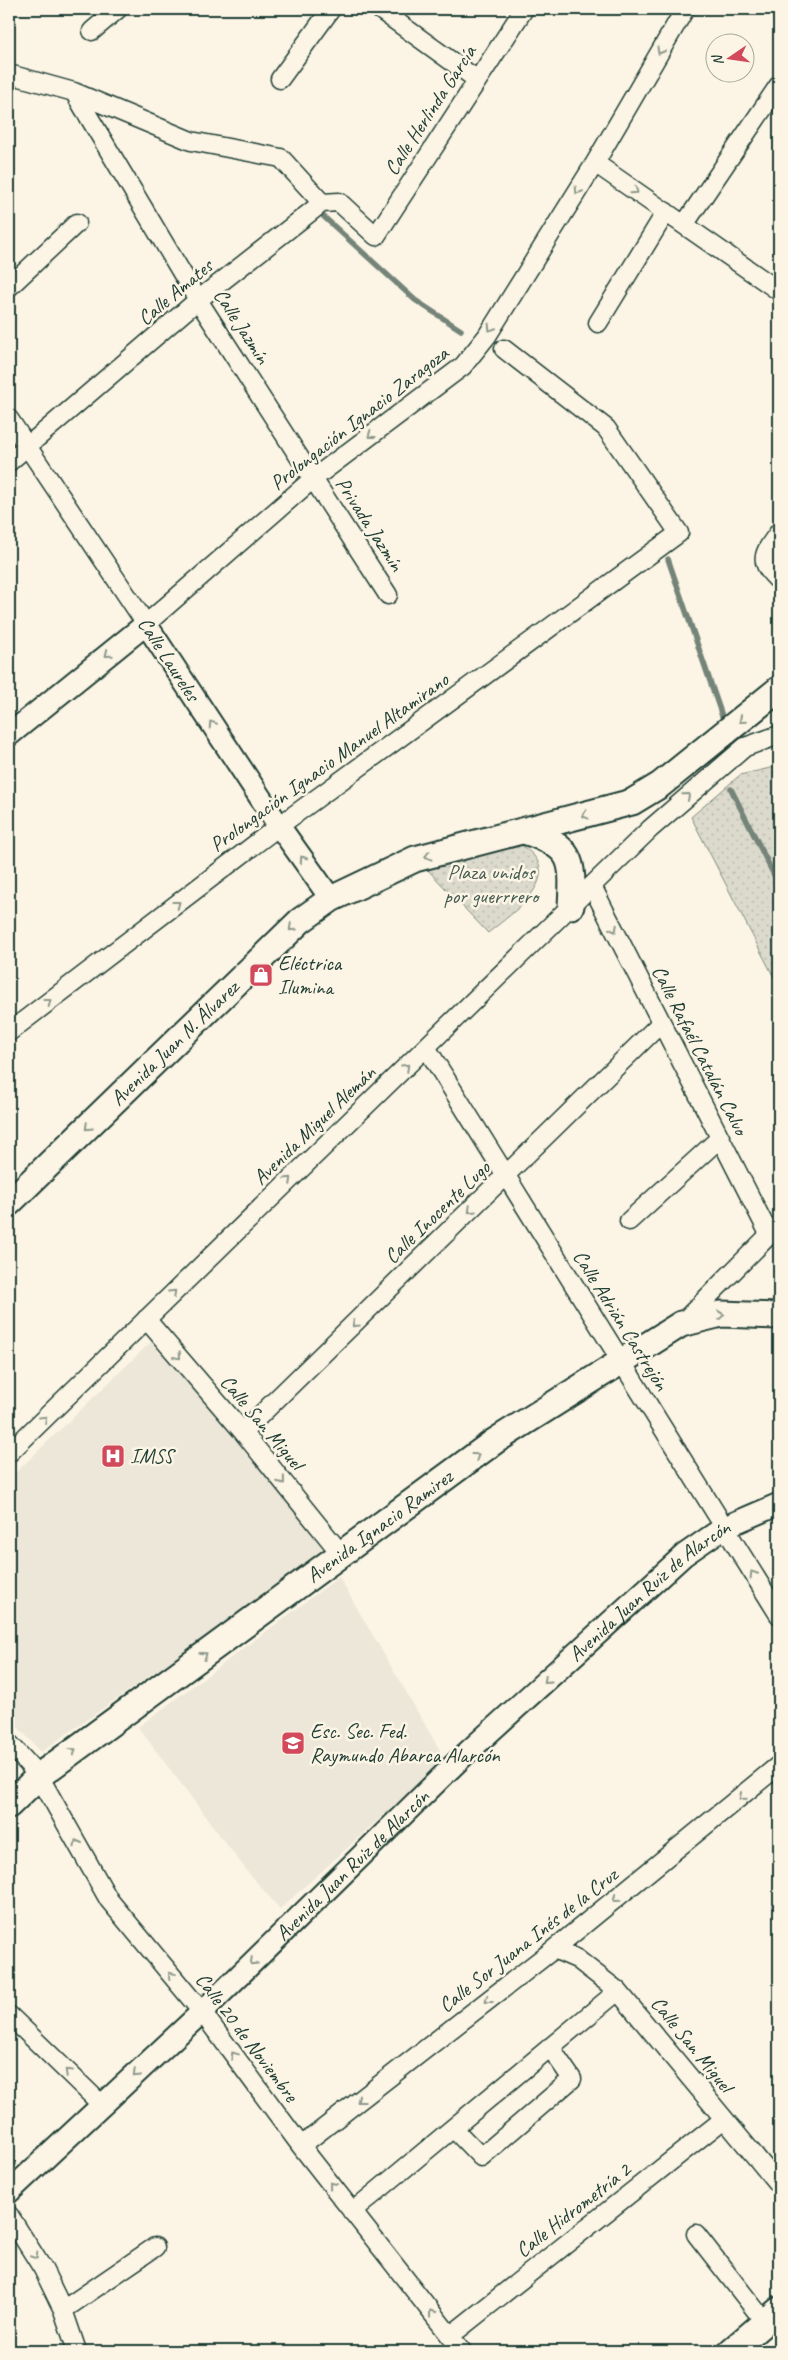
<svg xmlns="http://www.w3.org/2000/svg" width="788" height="2360" viewBox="0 0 788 2360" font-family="Caveat,sans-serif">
<defs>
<pattern id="grass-dots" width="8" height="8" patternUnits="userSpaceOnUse" patternTransform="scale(1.25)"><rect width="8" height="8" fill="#dcdacc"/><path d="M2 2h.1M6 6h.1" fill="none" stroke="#bcbcb0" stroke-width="1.8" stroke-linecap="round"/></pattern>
</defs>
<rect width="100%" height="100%" fill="#fcf5e5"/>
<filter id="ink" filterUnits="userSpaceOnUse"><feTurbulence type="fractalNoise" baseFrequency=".02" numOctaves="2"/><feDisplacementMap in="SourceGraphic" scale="10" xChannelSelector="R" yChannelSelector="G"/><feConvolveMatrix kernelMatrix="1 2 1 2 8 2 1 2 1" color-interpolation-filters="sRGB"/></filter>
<g filter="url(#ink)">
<path fill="#ece7d8" d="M151 1342 233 1433 326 1552 41 1752 9 1717V1479Z
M339 1577 445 1759 280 1909 250 1875 138 1727Z"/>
<path fill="url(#grass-dots)" stroke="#7e8c80" d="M779 766V987L691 817 740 775Z
M519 843C524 847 530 851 534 856 558 884 507 917 488 933L425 867Z"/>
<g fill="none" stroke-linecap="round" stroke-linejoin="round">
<path stroke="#758479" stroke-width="5.5" d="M324 217 415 300 461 330
M668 559 722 716
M731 789 779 885"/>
<g stroke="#1f3d34" stroke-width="21">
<path id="minor" d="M379 9 476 79
M92 31 118 9
M9 74 74 92 191 141 281 158 322 203
M280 79 331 9
M74 92 198 300 388 595
M595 163 779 291
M684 225 779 85
M9 287 77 223
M598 323 666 212
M9 419 146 624 314 478 463 366 487 336 595 163 685 9
M9 462 198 300 322 203 339 202 376 236 524 9
M779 532C763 554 757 561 779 581
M592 886 769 1234
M9 1032 279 826 679 533 606 428 504 349
M426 1047 779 1615
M629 1221 720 1138
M146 1319 243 1432 342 1555
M681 1324 779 1225
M243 1432 661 1023
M9 1453 650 829 745 747 779 735
M9 1743 39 1776 109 1900 202 2012 301 2146 462 2351
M554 1949 577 1959 618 1991 779 2185
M9 2015 103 2106
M453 2128 481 2157 572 2079 550 2047
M301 2146 554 1949 779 1765
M352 2212 618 1991
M9 2215 43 2269 63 2310 77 2351
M696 2234 764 2321
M63 2310 155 2247
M450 2336 724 2119"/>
</g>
<g stroke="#1f3d34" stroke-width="25">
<g id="tertiary">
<path d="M9 735 146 624 279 826 331 899"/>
<path id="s1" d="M9 2192 202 2012 459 1760 684 1555 723 1528 779 1504"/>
</g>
</g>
<g stroke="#1f3d34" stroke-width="29">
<g id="secondary">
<path d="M524 831C572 847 574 857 571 906"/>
<path id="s2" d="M9 1203 300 921 331 899 415 859 632 802 660 785 779 689"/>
<path id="s3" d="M9 1805 39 1776 495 1441 681 1324 721 1314 779 1316"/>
<path d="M731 2351 779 2310"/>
</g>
</g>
<use href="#minor" stroke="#fcf5e5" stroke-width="18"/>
<use href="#tertiary" stroke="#fcf5e5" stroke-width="21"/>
<use href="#secondary" stroke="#fcf5e5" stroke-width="25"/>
</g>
<defs><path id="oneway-chevron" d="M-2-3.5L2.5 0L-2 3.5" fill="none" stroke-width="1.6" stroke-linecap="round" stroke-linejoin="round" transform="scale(1.25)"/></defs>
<g stroke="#8e998c">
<use href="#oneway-chevron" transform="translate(660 51) rotate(120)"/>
<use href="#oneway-chevron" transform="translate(578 191) rotate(122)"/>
<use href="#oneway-chevron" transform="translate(635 191) rotate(35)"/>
<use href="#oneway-chevron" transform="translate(491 328) rotate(122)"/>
<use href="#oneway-chevron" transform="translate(371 435) rotate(143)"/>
<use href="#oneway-chevron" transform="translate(108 654) rotate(141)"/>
<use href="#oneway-chevron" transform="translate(742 720) rotate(140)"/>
<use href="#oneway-chevron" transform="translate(212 724) rotate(-123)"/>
<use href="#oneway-chevron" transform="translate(687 796) rotate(-40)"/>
<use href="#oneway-chevron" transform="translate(585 815) rotate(165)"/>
<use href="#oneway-chevron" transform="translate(428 856) rotate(166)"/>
<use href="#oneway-chevron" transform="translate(303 859) rotate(-125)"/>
<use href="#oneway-chevron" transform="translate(177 904) rotate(-37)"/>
<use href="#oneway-chevron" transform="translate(292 928) rotate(136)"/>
<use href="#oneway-chevron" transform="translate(614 929) rotate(63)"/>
<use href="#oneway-chevron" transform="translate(48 1002) rotate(-37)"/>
<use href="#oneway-chevron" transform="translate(406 1067) rotate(-44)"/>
<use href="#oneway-chevron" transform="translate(88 1127) rotate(136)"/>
<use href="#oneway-chevron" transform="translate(289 1180) rotate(-44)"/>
<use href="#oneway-chevron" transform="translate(471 1210) rotate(136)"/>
<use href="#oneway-chevron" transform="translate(173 1293) rotate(-44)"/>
<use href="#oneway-chevron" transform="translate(721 1315) rotate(-7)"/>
<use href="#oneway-chevron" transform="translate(355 1324) rotate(136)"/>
<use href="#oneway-chevron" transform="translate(178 1356) rotate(49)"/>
<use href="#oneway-chevron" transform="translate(44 1419) rotate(-44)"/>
<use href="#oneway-chevron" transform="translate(476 1456) rotate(-36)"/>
<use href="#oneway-chevron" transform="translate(282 1481) rotate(51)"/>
<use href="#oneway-chevron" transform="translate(753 1574) rotate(-122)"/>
<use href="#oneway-chevron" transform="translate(204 1655) rotate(-36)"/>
<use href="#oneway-chevron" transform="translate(547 1680) rotate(138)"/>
<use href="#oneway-chevron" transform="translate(73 1751) rotate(-36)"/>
<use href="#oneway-chevron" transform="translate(742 1797) rotate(140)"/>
<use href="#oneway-chevron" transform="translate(77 1843) rotate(-120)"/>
<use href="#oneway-chevron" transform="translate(616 1899) rotate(141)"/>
<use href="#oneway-chevron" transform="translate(253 1962) rotate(136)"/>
<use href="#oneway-chevron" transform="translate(171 1975) rotate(-130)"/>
<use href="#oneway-chevron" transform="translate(488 2000) rotate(142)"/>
<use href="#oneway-chevron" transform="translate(234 2055) rotate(-127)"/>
<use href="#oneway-chevron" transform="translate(68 2072) rotate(-136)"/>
<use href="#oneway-chevron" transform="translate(136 2074) rotate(136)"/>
<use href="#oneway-chevron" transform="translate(360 2100) rotate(142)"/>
<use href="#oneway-chevron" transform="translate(332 2185) rotate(-128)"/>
<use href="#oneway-chevron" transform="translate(35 2256) rotate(57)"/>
<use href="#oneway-chevron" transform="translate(432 2313) rotate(-128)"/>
</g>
</g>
<defs>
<g id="shop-square" transform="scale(1.25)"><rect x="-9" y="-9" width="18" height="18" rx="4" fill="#d1495b" stroke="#fcf5e5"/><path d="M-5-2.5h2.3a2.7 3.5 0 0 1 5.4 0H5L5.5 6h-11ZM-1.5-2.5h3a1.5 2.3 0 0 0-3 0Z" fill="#fff"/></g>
<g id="hospital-square" transform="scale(1.25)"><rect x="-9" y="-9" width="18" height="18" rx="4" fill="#d1495b" stroke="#fcf5e5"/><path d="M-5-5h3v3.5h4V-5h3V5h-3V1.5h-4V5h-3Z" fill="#fff"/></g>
<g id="school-square" transform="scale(1.25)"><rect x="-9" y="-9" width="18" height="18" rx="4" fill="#d1495b" stroke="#fcf5e5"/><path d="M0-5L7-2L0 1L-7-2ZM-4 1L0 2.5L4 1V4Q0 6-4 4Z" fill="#fff"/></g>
</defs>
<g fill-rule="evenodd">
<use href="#shop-square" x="261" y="975"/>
<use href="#hospital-square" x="113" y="1456"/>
<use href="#school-square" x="293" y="1743"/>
</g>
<g text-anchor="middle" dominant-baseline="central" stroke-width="5" stroke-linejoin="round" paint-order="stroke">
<g font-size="21" fill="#1f3d34" stroke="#fcf5e5">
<text transform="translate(430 110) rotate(-57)">Calle Herlinda García</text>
<text transform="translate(175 292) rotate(-40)">Calle Amates</text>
<text transform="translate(242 326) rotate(57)">Calle Jazmín</text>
<text transform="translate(359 418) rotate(-38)">Prolongación Ignacio Zaragoza</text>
<text transform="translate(370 524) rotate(57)">Privada Jazmín</text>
<text transform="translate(169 659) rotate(57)">Calle Laureles</text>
<text transform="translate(329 762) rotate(-36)">Prolongación Ignacio Manuel Altamirano</text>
<text stroke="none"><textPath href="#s2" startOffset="230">Avenida Juan N. Álvarez</textPath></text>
<text transform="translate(700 1050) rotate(63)">Calle Rafaél Catalán Calvo</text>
<text transform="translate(314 1125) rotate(-44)">Avenida Miguel Alemán</text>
<text transform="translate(437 1212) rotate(-44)">Calle Inocente Lugo</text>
<text transform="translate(621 1320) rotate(58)">Calle Adrián Castrejón</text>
<text transform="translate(262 1422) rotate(50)">Calle San Miguel</text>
<text stroke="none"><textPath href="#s3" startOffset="464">Avenida Ignacio Ramirez</textPath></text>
<text stroke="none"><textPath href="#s1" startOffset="879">Avenida Juan Ruiz de Alarcón</textPath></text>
<text stroke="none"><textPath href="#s1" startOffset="474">Avenida Juan Ruiz de Alarcón</textPath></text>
<text transform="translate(528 1940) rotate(-38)">Calle Sor Juana Inés de la Cruz</text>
<text transform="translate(247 2037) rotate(53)">Calle 20 de Noviembre</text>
<text transform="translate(692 2044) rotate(51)">Calle San Miguel</text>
<text transform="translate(573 2210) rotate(-38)">Calle Hidrometría 2</text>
</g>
<g font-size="21" fill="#455c52" stroke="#fcf5e5">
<text x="491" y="872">Plaza unidos<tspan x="491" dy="24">por guerrrero</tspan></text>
</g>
<g font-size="21" fill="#1f3d34" stroke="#fcf5e5" text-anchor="start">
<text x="278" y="963">Eléctrica<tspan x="278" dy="24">Ilumina</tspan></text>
<text x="130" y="1456">IMSS</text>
<text x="310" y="1731">Esc. Sec. Fed.<tspan x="310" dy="24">Raymundo Abarca Alarcón</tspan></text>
</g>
</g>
<rect width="788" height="2360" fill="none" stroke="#fcf5e5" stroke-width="30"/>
<rect x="15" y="15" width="758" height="2330" fill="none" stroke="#1f3d34" stroke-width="2" filter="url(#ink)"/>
<g transform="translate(730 58) rotate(257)"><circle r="24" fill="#fcf5e5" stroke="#a4ab9e"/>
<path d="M0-4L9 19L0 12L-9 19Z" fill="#d1495b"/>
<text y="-8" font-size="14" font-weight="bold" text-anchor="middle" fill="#1f3d34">N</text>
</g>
</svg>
